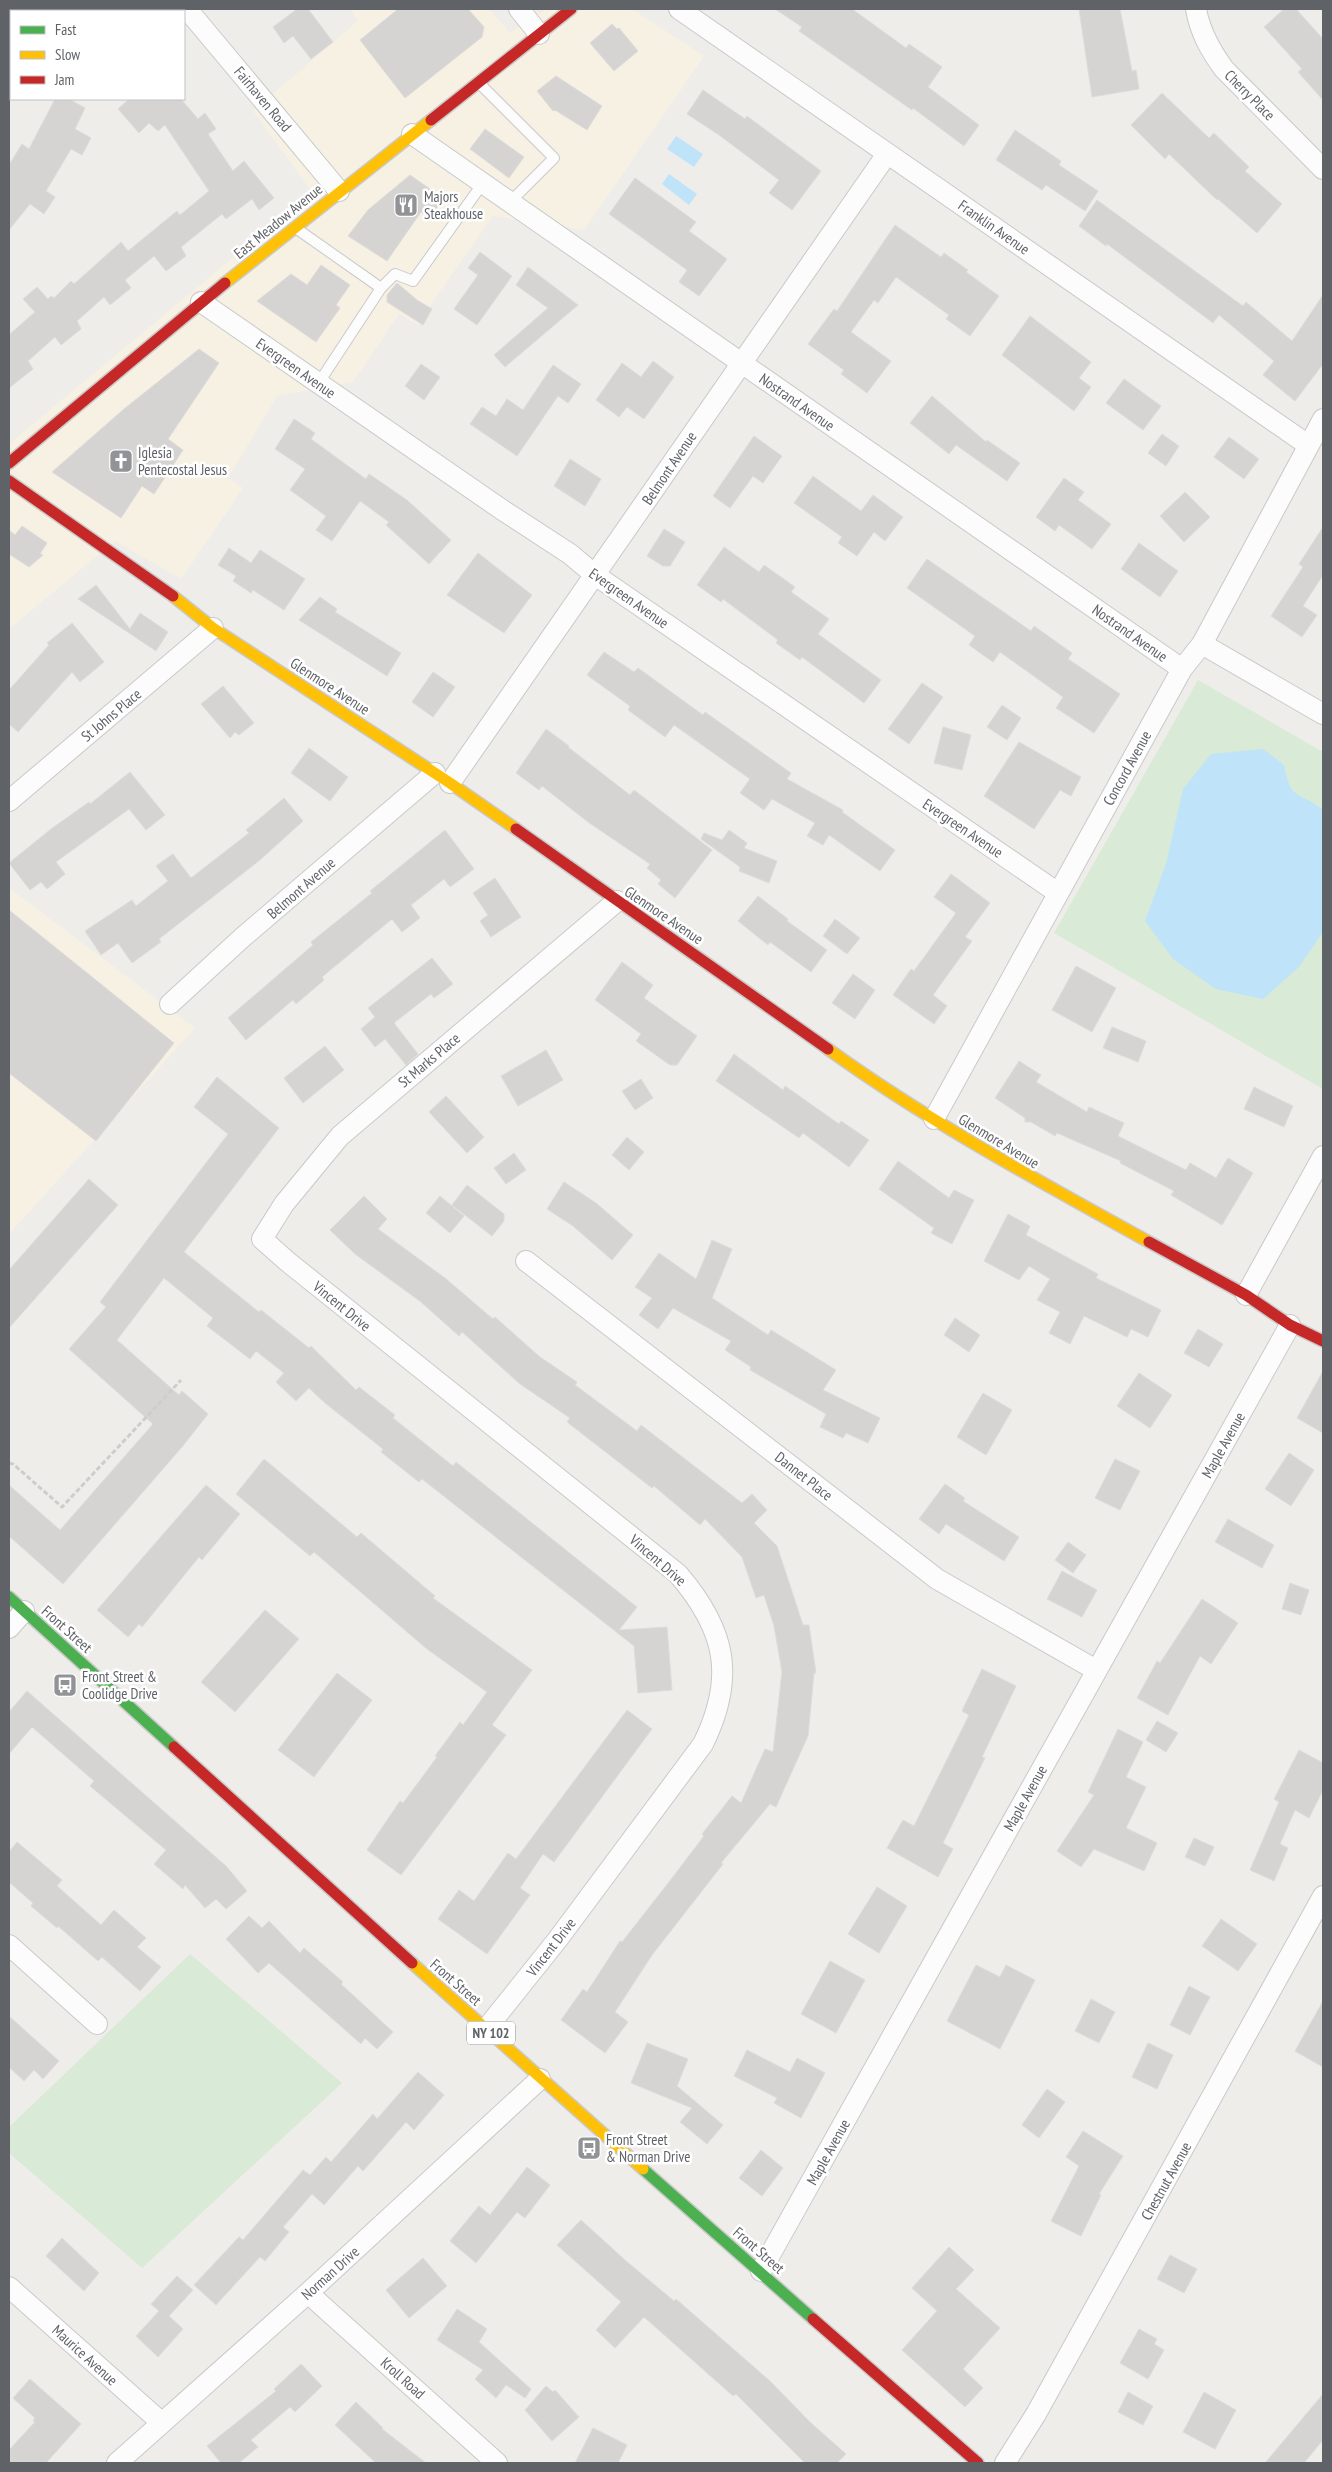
<svg xmlns="http://www.w3.org/2000/svg" width="1332" height="2472" viewBox="0 0 1332 2472" font-family="'PT Sans Narrow',sans-serif">
<rect width="100%" height="100%" fill="#efedea"/>
<path fill="#f7f1e4" d="M350 9H489L510 33 546 9H632L704 56 584 230 493 216 417 324 399 314 353 382 277 396 228 478 243 488 181 579 115 541 9 629V444L312 192 253 111 358 21Z
M9 888 195 1028 9 1234Z"/>
<path fill="#d9ead6" d="M1198 680 1323 752V1089L1054 933Z
M190 1954 342 2083 142 2268 9 2153V2127Z"/>
<path fill="#bfe3f9" d="M676 136 703 154 694 167 667 149Z
M669 174 697 194 689 205 662 184Z
M1263 749 1284 765C1291 803 1299 790 1323 810V932L1299 967 1263 999 1216 989 1173 959 1145 921 1166 864 1183 789 1211 754Z"/>
<path fill="#d6d4d3" stroke="#dedcd9" d="M297 9H308L333 42 311 59 293 36 284 43 273 27Z
M398 9H468L484 27 482 37 405 98 360 40Z
M775 9H852L906 48 909 44 942 67 928 87 979 125 964 146 913 108 912 110 799 31 802 27Z
M1079 9H1120L1132 71 1136 70 1139 89 1092 97Z
M1284 9H1296L1323 39V100L1298 72 1302 69 1264 27Z
M612 24 617 29 619 28 638 51 614 71 590 43Z
M556 76 602 106 587 130 555 110 553 111 537 91Z
M703 90 745 119 747 116 821 171 792 210 769 193 779 180 719 135 687 114Z
M1162 93 1209 138 1214 133 1249 167 1245 171 1282 204 1257 233 1218 199 1217 200 1169 154 1165 159 1131 125Z
M55 99H69L85 108 75 129 91 138 82 155 71 149 46 191 55 197 44 214 30 204 9 230V165L22 144 29 149Z
M129 99H181L198 119 205 113 216 129 208 134 233 171 244 161 274 198 259 210 252 199 226 219 222 214 181 247 186 256 166 271 154 256 125 280 131 288 110 305 104 297 77 321 81 329 61 345 55 337 28 361 33 369 9 388V332L10 334 35 312 23 299 37 287 48 299 51 296 54 298 71 281 74 284 121 242 128 251 177 211 180 215 209 191 165 125 158 131 149 123 139 133 118 109Z
M485 129 524 157 509 178 470 149Z
M1015 130 1061 161 1059 165 1098 191 1085 211 1046 185 1042 190 996 160Z
M410 175 443 198 430 218 421 212 387 261 348 236 368 210Z
M635 178 696 222 689 231 727 259 699 296 679 282 687 270 609 214Z
M1097 200 1243 306 1246 302 1292 341 1323 295V364L1295 401 1263 375 1274 361 1219 315 1213 323 1107 244 1106 246 1079 226Z
M895 225 941 257 944 253 968 270 966 272 999 296 970 336 946 319 949 315 896 277 878 303 874 300 851 332 891 361 867 393 841 374 844 370 808 344 834 309 837 311Z
M480 252 512 276 477 325 454 309 478 275 468 268Z
M321 265 350 285 336 305 340 308 316 342 257 301 291 274 307 285Z
M528 267 578 305 505 367 494 355 548 308 516 285Z
M397 283 417 300 432 309 423 325 387 302V295Z
M1030 316 1091 362 1079 378 1091 387 1074 411 1002 355Z
M199 349 219 363 168 439 183 450 154 494 142 486 121 518 52 472 124 409Z
M653 361 674 377 644 419 627 407 619 417 596 400 622 363 641 377Z
M421 364 440 377 424 400 405 386Z
M553 365 581 384 568 403 558 396 517 456 470 424 482 407 496 416 507 399 523 410Z
M1124 379 1161 406 1143 430 1106 403Z
M932 396 986 442 987 440 1020 463 1007 481 956 445 949 454 910 423Z
M294 419 315 433 311 439 366 479 369 474 407 500 451 540 429 564 386 525 389 522 360 501 332 541 316 530 326 516 290 490 305 469 275 449Z
M1162 434 1179 446 1166 466 1148 453Z
M754 436 782 456 763 483 753 476 730 508 713 496Z
M1229 437 1259 459 1244 479 1214 457Z
M570 459 601 479 585 506 554 486Z
M813 476 861 511 873 495 903 517 885 541 874 532 857 556 838 543 842 537 794 503Z
M1064 478 1084 492 1078 500 1111 524 1092 549 1059 525 1055 531 1036 517Z
M1185 492 1210 517 1184 542 1160 516Z
M22 526 47 543 40 554 43 555 29 567 9 554V530L15 535Z
M1323 527V575L1303 606 1317 615 1302 637 1271 616 1303 567 1299 564Z
M664 529 685 542 670 566H663L647 556Z
M1139 543 1178 571 1160 597 1121 569Z
M724 547 759 572 764 565 795 587 791 592 829 619 818 634 881 680 864 703 802 657 800 660 776 643 778 640 723 599 721 602 697 585Z
M229 548 251 563 260 550 305 579 284 610 253 590 251 593 233 581 236 576 218 565Z
M478 553 532 595 504 633 447 595Z
M927 559 1031 631 1034 626 1072 653 1068 659 1120 694 1094 733 1056 708 1063 697 1000 652 993 662 969 645 975 636 907 588Z
M96 585 130 629 140 613 168 632 156 651 78 599Z
M320 597 337 609 335 612 401 653 387 676 299 620Z
M72 623 104 662 80 682 72 672 18 732 9 724V690L49 645 47 643Z
M604 652 634 672 638 668 703 715 705 712 791 773 787 779 843 810 842 812 895 850 880 871 829 835 823 845 807 836 815 823 772 799 764 810 740 793 750 779 674 725 665 737 628 710 630 706 587 675Z
M433 672 455 687 433 717 412 702Z
M922 683 943 697 909 744 888 729Z
M223 686 254 723 239 735 235 732 230 738 201 704Z
M1002 705 1021 718 1007 740 987 727Z
M943 727 971 735 962 770 934 763Z
M546 729 569 746 568 747 630 795 634 790 712 850 675 898 658 884 661 880 647 868 650 864 588 822 542 786 539 790 516 773Z
M1019 742 1081 777 1071 796 1060 790 1034 829 984 796Z
M309 748 348 777 330 801 291 773Z
M130 772 165 815 146 830 129 809 56 862 65 874 47 889 41 882 30 890 9 863 51 829 89 802 90 804Z
M284 798 303 821 260 860 159 939 161 942 132 963 118 943 101 955 85 931 132 900 136 906 168 881 156 866 173 854 191 878 249 833 246 830Z
M445 830 474 869 450 887 444 879 411 905 420 918 402 932 392 919 322 977 324 980 296 1004 293 1000 246 1040 228 1018 313 945 311 942 372 893 370 891Z
M729 830 747 843 744 848 777 861 769 883 739 871 740 867 701 839 704 833 722 840Z
M951 874 990 903 965 937 972 941 933 995 947 1006 934 1024 893 995 911 969 914 971 956 913 934 897Z
M495 878 521 917 491 937 480 921 488 915 473 893Z
M758 896 788 919 787 921 827 950 811 972 770 942 768 945 738 921Z
M9 910 174 1043 96 1141 9 1073Z
M835 919 860 938 847 954 823 936Z
M432 958 453 984 434 998 431 994 394 1023 418 1054 406 1065 385 1039 375 1047 361 1029 375 1017 368 1008Z
M622 962 653 985 644 998 697 1036 677 1065H670L636 1041 641 1034 595 1000Z
M1076 966 1116 988 1092 1032 1052 1010Z
M853 974 875 990 855 1019 832 1003Z
M1112 1027 1146 1041 1138 1062 1103 1048Z
M325 1046 344 1070 303 1103 284 1078Z
M546 1050 563 1080 518 1106 501 1076Z
M734 1054 783 1090 785 1086 839 1124 841 1121 869 1140 849 1167 803 1133 799 1138 716 1081Z
M1019 1061 1041 1075 1036 1082 1087 1112 1089 1107 1124 1123 1118 1136 1186 1170 1190 1163 1216 1178 1228 1158 1253 1173 1222 1225 1171 1195 1174 1191 1120 1163 1121 1161 1057 1133 1055 1136 1031 1122H1025V1118L995 1098Z
M217 1077 279 1128 184 1252 259 1312 261 1310 309 1348 311 1346 356 1390 359 1387 395 1415 393 1418 453 1466 456 1462 637 1607 619 1630 667 1627 672 1690 638 1693 634 1646 422 1479 419 1482 381 1452 383 1449 325 1403 309 1388 296 1401 276 1382 284 1373 256 1351 250 1359 207 1326 213 1318 164 1278 117 1340 179 1395 182 1391 208 1414 182 1447 63 1584 9 1536V1485L60 1530 153 1424 69 1349 106 1307 100 1302 228 1134 194 1107Z
M641 1079 653 1098 635 1110 622 1091Z
M1254 1087 1293 1106 1284 1127 1244 1109Z
M446 1096 484 1137 467 1153 429 1112Z
M627 1137 644 1152 629 1170 612 1155Z
M514 1153 526 1170 506 1184 494 1168Z
M898 1161 949 1198 954 1190 974 1200 952 1244 931 1233 934 1228 879 1189Z
M89 1179 118 1205 9 1328V1270Z
M564 1182 596 1203 633 1235 612 1260 573 1226 547 1209Z
M467 1185 504 1214V1221L492 1236 452 1205Z
M364 1196 387 1219 378 1229 445 1278 493 1319 495 1317 540 1357 577 1382 575 1385 637 1431 641 1425 742 1503 752 1494 767 1510 754 1523 777 1546 803 1625H809L816 1673H814L808 1736 776 1807 770 1804 721 1863 723 1864 652 1955 615 2012 628 2022 605 2053 561 2020 583 1989 587 1992 620 1941 622 1942 669 1882 704 1836 702 1834 732 1796 741 1803 765 1749 773 1752 782 1672 774 1626 764 1595 756 1598 742 1557 705 1519 700 1525 654 1486 652 1488 567 1422 570 1418 520 1384 462 1332 459 1336 421 1302 355 1254 330 1230Z
M440 1196 464 1216 450 1233 426 1213Z
M1008 1214 1030 1226 1026 1235 1098 1274 1096 1278 1161 1310 1148 1337 1131 1329 1127 1337 1084 1316 1070 1344 1049 1333 1060 1312 1037 1300 1050 1279 1029 1266 1019 1280 984 1261Z
M712 1240 732 1249 712 1298 768 1335 771 1330 836 1370 823 1390 880 1418 868 1443 846 1433 843 1438 820 1427 826 1414 750 1370 751 1367 725 1350 731 1341 673 1308 658 1329 639 1315 652 1298 635 1287 659 1253 696 1279Z
M955 1318 980 1335 969 1352 944 1335Z
M1198 1329 1223 1344 1209 1367 1184 1353Z
M1323 1371V1433L1297 1418Z
M1139 1373 1172 1395 1150 1428 1117 1406Z
M983 1393 1012 1410 986 1455 957 1437Z
M1289 1453 1314 1470 1291 1506 1265 1489Z
M264 1459 357 1537 361 1533 435 1596 433 1598 532 1670 492 1725 506 1735 401 1875 367 1850 400 1801 403 1803 426 1772 437 1757 435 1756 460 1722 463 1725 487 1692 427 1649 314 1552 310 1556 236 1494Z
M1115 1459 1140 1471 1120 1510 1095 1498Z
M945 1484 965 1498 963 1501 1019 1537 1004 1561 946 1524 939 1534 919 1519Z
M206 1485 240 1514 202 1560 199 1557 142 1627 139 1624 128 1637 97 1610Z
M1228 1519 1274 1545 1262 1568 1215 1542Z
M1068 1542 1086 1555 1073 1573 1055 1560Z
M1062 1571 1097 1590 1082 1617 1047 1599Z
M1290 1583 1309 1590 1301 1615 1282 1609Z
M1202 1599 1238 1623 1211 1664 1200 1656 1168 1715 1137 1698 1157 1661 1160 1663Z
M265 1610 299 1639 235 1712 201 1682Z
M982 1669 1016 1686 982 1757 985 1758 943 1843 953 1849 938 1877 887 1848 903 1820 914 1826 969 1715 962 1711Z
M337 1673 372 1700 314 1777 278 1750Z
M27 1691 226 1866 247 1891 226 1909 216 1899 205 1908 185 1885 183 1889 154 1864 166 1850 90 1786 94 1781 32 1727 9 1754V1712Z
M627 1710 652 1729 554 1862 543 1854 520 1888 530 1895 487 1954 438 1919 459 1890 474 1901 508 1853 516 1859Z
M1157 1721 1178 1733 1166 1752 1146 1740Z
M1118 1729 1143 1742 1126 1777 1146 1787 1126 1828 1157 1843 1144 1871 1094 1849 1081 1867 1057 1851 1094 1795 1088 1792Z
M1299 1750 1323 1763V1790L1309 1818 1295 1810 1280 1844 1288 1848 1274 1881 1250 1870 1279 1802 1274 1799Z
M1194 1838 1214 1847 1205 1866 1185 1857Z
M17 1842 62 1880 57 1886 101 1925 114 1910 146 1938 137 1947 161 1967 140 1991 102 1957 98 1961 58 1926 57 1928 31 1906 33 1903 9 1882V1852Z
M877 1887 907 1906 879 1953 848 1934Z
M249 1916 262 1928 269 1921 300 1953 304 1948 343 1982 341 1984 393 2032 377 2049 365 2038 361 2044 269 1963 258 1973 226 1939Z
M1221 1919 1257 1944 1238 1971 1202 1946Z
M830 1961 865 1980 836 2033 801 2014Z
M976 1965 1000 1977 1006 1965 1035 1980 1000 2049 947 2021Z
M1189 1986 1210 1997 1190 2035 1170 2025Z
M1091 1999 1115 2012 1099 2043 1075 2031Z
M1323 2001V2067L1295 2051Z
M9 2016 59 2061 43 2079 34 2070 24 2081 9 2067Z
M647 2043 688 2059 677 2086 723 2125 707 2144 680 2122 692 2108 631 2083Z
M1148 2043 1173 2055 1157 2089 1132 2077Z
M747 2050 790 2072 797 2058 825 2073 801 2118 774 2103 777 2098 734 2076Z
M418 2072 444 2095 414 2130 406 2122 363 2171 358 2166 324 2205 312 2194 283 2227 289 2232 265 2261 260 2257 216 2305 194 2285 239 2237 243 2240 303 2170 310 2175 326 2157 331 2162 373 2114 377 2119Z
M1047 2089 1065 2102 1039 2138 1022 2125Z
M1083 2131 1123 2156 1099 2194 1101 2195 1081 2236 1051 2221 1079 2166 1066 2157Z
M761 2150 783 2168 762 2196 739 2178Z
M527 2167 550 2185 525 2218 517 2212 476 2263 450 2241 479 2206 490 2215Z
M581 2220 625 2260 674 2301 676 2299 770 2381 811 2423 846 2454 837 2463H805L736 2394 733 2396 644 2317 615 2348 596 2330 621 2302 557 2245Z
M62 2238 99 2273 84 2291 46 2256Z
M949 2247 974 2270 956 2289 1000 2328 963 2369 983 2388 965 2407 902 2350 937 2311 912 2288Z
M1170 2255 1197 2269 1184 2293 1157 2279Z
M423 2258 447 2286 409 2318 386 2290Z
M177 2276 193 2290 169 2316 183 2329 158 2357 136 2336 159 2311 151 2304Z
M457 2309 487 2329 479 2342 531 2389 525 2398 506 2385 496 2398 475 2379 483 2370 437 2340Z
M1139 2329 1157 2339 1154 2344 1164 2350 1148 2379 1120 2363Z
M301 2364 322 2386 295 2412 290 2407 251 2440 258 2447 239 2463H221L207 2446 276 2391 274 2389Z
M30 2379 81 2424 46 2463H9V2450L35 2422 33 2421 35 2418 13 2398Z
M546 2386 553 2392 555 2390 579 2417 552 2441 525 2410Z
M1128 2392 1153 2406 1143 2425 1118 2412Z
M1204 2392 1236 2410 1215 2449 1183 2432Z
M1323 2394V2440L1304 2463H1265Z
M356 2402 383 2428 382 2429 426 2463H376L335 2425Z
M593 2428 627 2445 618 2463H575Z"/>
<g fill="none" stroke-linecap="round" stroke-linejoin="round">
<g stroke="#c9c9ca" stroke-width="12">
<path id="lane" d="M479 83 554 158 510 202
M297 229 381 288
M318 384 381 288 395 274 413 281 483 183"/>
</g>
<g stroke="#c9c9ca" stroke-width="22">
<path id="street" d="M185 9 192 15 339 191
M519 9 539 34
M679 9 1308 445
M1196 9C1200 32 1210 50 1224 69L1323 169
M40 11 42 9
M9 65 11 60
M412 134 1182 669
M201 302 501 509 570 554 595 575 1058 893
M1202 644 1323 714
M450 783 887 154
M9 801 213 628
M170 1004 243 937 435 773
M934 1119 1182 669 1202 644 1323 419
M526 1261 937 1579 1096 1670
M1246 1295 1323 1156
M9 1628 24 1611
M9 1945 97 2024
M486 2029 558 1939 703 1744C736 1677 726 1630 678 1574L288 1262 262 1239 284 1204 340 1136 617 901
M761 2271 1290 1325
M9 2287 162 2423
M308 2293 497 2463
M117 2463 308 2293 540 2079
M1005 2463 1036 2414 1323 1896"/>
</g>
<g stroke="#c9c9c9" stroke-width="14">
<path id="fast" d="M9 1597 174 1747
M643 2169 813 2319"/>
</g>
<g stroke="#c9c9c9" stroke-width="14">
<path id="slow" d="M225 283 431 120
M173 596 213 628 450 783 516 829
M828 1049C929 1122 1039 1181 1149 1242
M412 1963 643 2169"/>
</g>
<g stroke="#c9c9c9" stroke-width="14">
<path id="jam" d="M431 120 571 9
M9 463 225 283
M9 481 173 596
M516 829 828 1049
M1149 1242 1246 1295 1290 1325 1323 1341
M174 1747 412 1963
M813 2319 978 2463"/>
</g>
<path stroke="#cbcecc" stroke-width="3" stroke-dasharray="5 2.5" stroke-linecap="butt" d="M9 1463 13 1464 62 1507 181 1380"/>
<use href="#lane" stroke="#fdfcfc" stroke-width="10"/>
<use href="#street" stroke="#fdfcfc" stroke-width="20"/>
<use href="#fast" stroke="#4caf50" stroke-width="11"/>
<use href="#slow" stroke="#ffc107" stroke-width="11"/>
<use href="#jam" stroke="#c62828" stroke-width="11"/>
</g>
<defs>
<g id="restaurant-square" transform="scale(1.25)"><rect x="-9" y="-9" width="18" height="18" rx="4" fill="#919396" stroke="#fff"/><path d="M-5-6h1v4h1v-4h1v4h1v-4h1v5L-1.5 .5V6h-2V.5L-5-1ZM5-6V6H3V1.5H1.5Q1.5-4 5-6Z" fill="#fff"/></g>
<g id="church-square" transform="scale(1.25)"><rect x="-9" y="-9" width="18" height="18" rx="4" fill="#919396" stroke="#fff"/><path d="M-1.2-6h2.4v3.5h3.3v2.4h-3.3V6h-2.4V-.1h-3.3v-2.4h3.3Z" fill="#fff"/></g>
<g id="bus-square" transform="scale(1.25)"><rect x="-9" y="-9" width="18" height="18" rx="4" fill="#919396" stroke="#fff"/><path d="M-5-6H5V4H4V6H2V4H-2V6H-4V4H-5ZM-3.5-4V0h7V-4ZM-3.5 1.2v1.5H-2V1.2ZM2 1.2v1.5H3.5V1.2Z" fill="#fff"/></g>
</defs>
<g fill-rule="evenodd">
<use href="#restaurant-square" x="406" y="205"/>
<use href="#church-square" x="121" y="461"/>
<use href="#bus-square" x="65" y="1685"/>
<use href="#bus-square" x="589" y="2148"/>
</g>
<g text-anchor="middle" dominant-baseline="central" stroke-width="5" stroke-linejoin="round" paint-order="stroke">
<rect fill="#fff" stroke="#8f9295" stroke-width="1" x="467" y="2021.5" width="48" height="23" rx="4"/>
<g font-size="14" font-weight="bold" fill="#5f6368">
<text x="491" y="2033">NY 102</text>
</g>
<g font-size="15" fill="#5f6368" stroke="#fff">
<text transform="translate(1250 95) rotate(45)">Cherry Place</text>
<text transform="translate(263 99) rotate(50)">Fairhaven Road</text>
<text transform="translate(278 221) rotate(-39)">East Meadow Avenue</text>
<text transform="translate(994 227) rotate(35)">Franklin Avenue</text>
<text transform="translate(296 368) rotate(35)">Evergreen Avenue</text>
<text transform="translate(797 402) rotate(35)">Nostrand Avenue</text>
<text transform="translate(669 468) rotate(-56)">Belmont Avenue</text>
<text transform="translate(629 598) rotate(35)">Evergreen Avenue</text>
<text transform="translate(1130 633) rotate(35)">Nostrand Avenue</text>
<text transform="translate(330 686) rotate(33)">Glenmore Avenue</text>
<text transform="translate(111 715) rotate(-40)">St Johns Place</text>
<text transform="translate(1127 768) rotate(-61)">Concord Avenue</text>
<text transform="translate(963 828) rotate(34)">Evergreen Avenue</text>
<text transform="translate(301 888) rotate(-41)">Belmont Avenue</text>
<text transform="translate(664 915) rotate(34)">Glenmore Avenue</text>
<text transform="translate(429 1060) rotate(-40)">St Marks Place</text>
<text transform="translate(999 1141) rotate(31)">Glenmore Avenue</text>
<text transform="translate(342 1306) rotate(39)">Vincent Drive</text>
<text transform="translate(1223 1445) rotate(-61)">Maple Avenue</text>
<text transform="translate(804 1476) rotate(38)">Dannet Place</text>
<text transform="translate(658 1560) rotate(41)">Vincent Drive</text>
<text transform="translate(67 1629) rotate(42)">Front Street</text>
<text transform="translate(1025 1798) rotate(-61)">Maple Avenue</text>
<text transform="translate(551 1947) rotate(-52)">Vincent Drive</text>
<text transform="translate(456 1982) rotate(41)">Front Street</text>
<text transform="translate(828 2152) rotate(-61)">Maple Avenue</text>
<text transform="translate(1166 2181) rotate(-61)">Chestnut Avenue</text>
<text transform="translate(759 2250) rotate(41)">Front Street</text>
<text transform="translate(330 2273) rotate(-42)">Norman Drive</text>
<text transform="translate(85 2355) rotate(42)">Maurice Avenue</text>
<text transform="translate(403 2378) rotate(42)">Kroll Road</text>
</g>
<g font-size="15" fill="#5f6368" stroke="#fff" text-anchor="start">
<text x="424" y="196">Majors<tspan x="424" dy="17">Steakhouse</tspan></text>
<text x="138" y="452">Iglesia<tspan x="138" dy="17">Pentecostal Jesus</tspan></text>
<text x="82" y="1676">Front Street &amp;<tspan x="82" dy="17">Coolidge Drive</tspan></text>
<text x="606" y="2139">Front Street<tspan x="606" dy="17">&amp; Norman Drive</tspan></text>
</g>
</g>
<rect width="1332" height="2472" fill="none" stroke="#5f6368" stroke-width="20"/>
<rect x="10" y="10" width="175" height="90" fill="#ffffff" stroke="#bfc1c3"/>
<rect x="20" y="26" width="25" height="8" fill="#4caf50" stroke="#bfc1c3"/>
<text x="55" y="35" font-size="15" fill="#5f6368">Fast</text>
<rect x="20" y="51" width="25" height="8" fill="#ffc107" stroke="#bfc1c3"/>
<text x="55" y="60" font-size="15" fill="#5f6368">Slow</text>
<rect x="20" y="76" width="25" height="8" fill="#c62828" stroke="#bfc1c3"/>
<text x="55" y="85" font-size="15" fill="#5f6368">Jam</text>
</svg>
